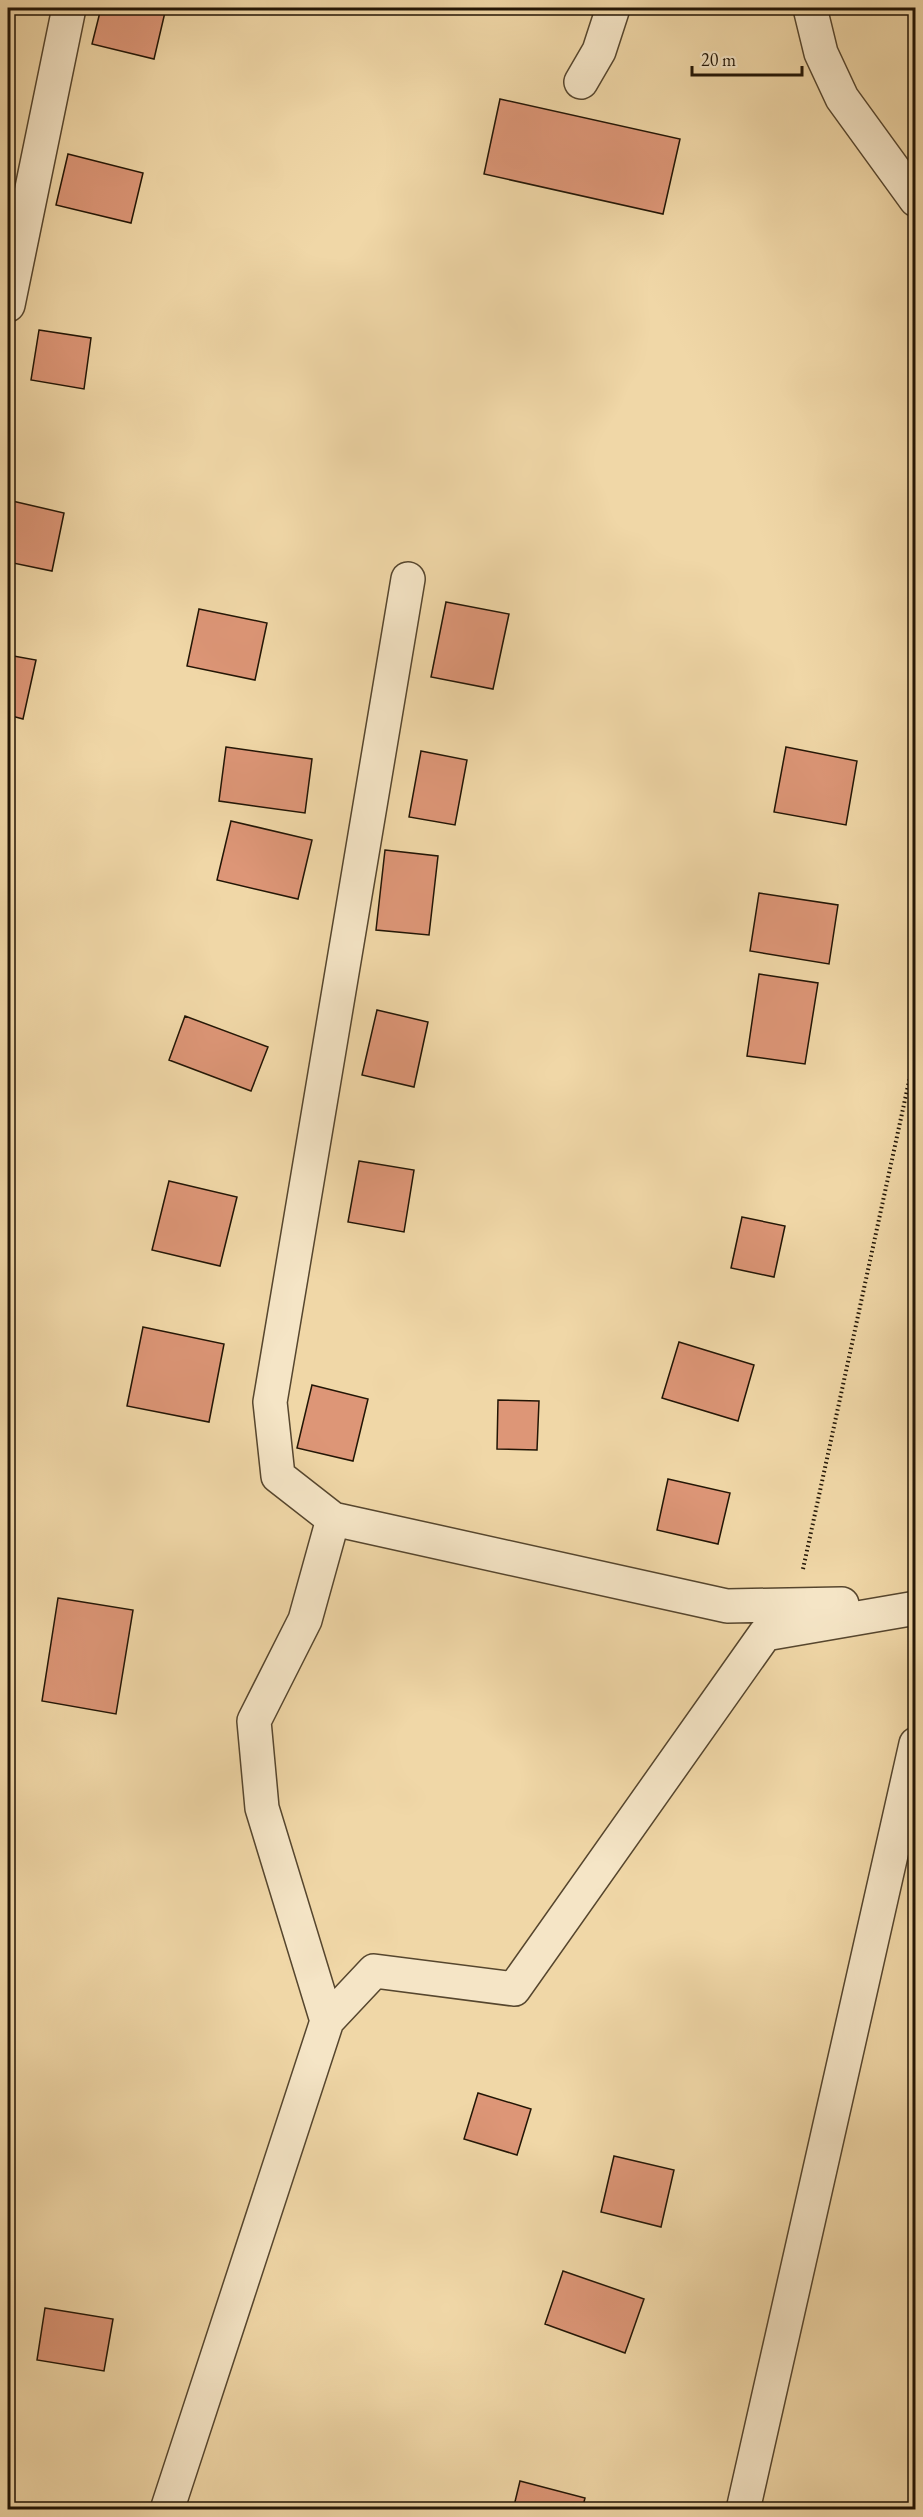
<svg xmlns="http://www.w3.org/2000/svg" width="923" height="2517" viewBox="0 0 923 2517" font-family="'EB Garamond',serif">
<rect width="100%" height="100%" fill="#f0d7a7"/>
<filter id="stains"><feTurbulence type="fractalNoise" baseFrequency=".00333" numOctaves="4"/><feColorMatrix values="0 0 0 0 .2 0 0 0 0 .09 0 0 0 0 .02 0 0 0 .5 -.17"/></filter>
<radialGradient id="worn" r=".72"><stop offset=".6" stop-color="#630" stop-opacity="0"/><stop offset="1" stop-color="#630" stop-opacity=".3"/></radialGradient>
<path fill="#dd9677" stroke="#221505" stroke-width="1.5" d="M101 8H166L154 59 92 44Z
M500 99 680 139 663 214 484 174Z
M68 154 143 173 131 223 56 205Z
M39 330 91 338 84 389 31 380Z
M8 500 64 513 52 571 8 562Z
M446 602 509 614 493 689 431 677Z
M199 609 267 623 255 680 187 666Z
M8 655 36 660 23 719 8 715Z
M226 747 312 759 305 813 219 801Z
M786 747 857 761 846 825 774 812Z
M421 751 467 760 455 825 409 817Z
M231 821 312 840 298 899 217 880Z
M385 850 438 856 429 935 376 930Z
M759 893 838 905 829 964 750 951Z
M759 974 818 983 805 1064 747 1056Z
M377 1010 428 1022 414 1087 362 1075Z
M185 1016 268 1047 251 1091 169 1060Z
M359 1161 414 1170 404 1232 348 1222Z
M169 1181 237 1197 220 1266 152 1250Z
M742 1217 785 1226 774 1277 731 1268Z
M143 1327 224 1344 209 1422 127 1406Z
M679 1342 754 1365 738 1421 662 1398Z
M312 1385 368 1399 353 1461 297 1448Z
M498 1400 539 1401 537 1450 497 1449Z
M668 1479 730 1493 718 1544 657 1530Z
M58 1598 133 1610 116 1714 42 1701Z
M478 2093 531 2109 517 2155 464 2139Z
M614 2156 674 2170 661 2227 601 2212Z
M563 2271 644 2299 625 2353 545 2324Z
M45 2308 113 2319 104 2371 37 2360Z
M520 2481 585 2498 582 2510H513Z"/>
<g fill="none" stroke-linecap="round" stroke-linejoin="round">
<g stroke="#56462e" stroke-width="36">
<path id="minor" d="M810 8 821 53 842 98 916 200
M581 82 599 51 613 8
M8 305 69 8
M333 1519 727 1606 842 1604
M327 2021 262 1808 254 1721 305 1620 333 1519 278 1476 270 1402 408 579
M167 2510 327 2021 374 1971 514 1989 765 1634 916 1608
M743 2510 916 1744"/>
</g>
<path stroke="#221505" stroke-width="4" stroke-dasharray="1.5 3" stroke-linecap="butt" d="M803 1569 916 1049"/>
<use href="#minor" stroke="#f5e5c6" stroke-width="33"/>
</g>
<rect width="923" height="2517" fill="none" stroke="#f0d7a7" stroke-width="30"/>
<rect x="9" y="9" width="905" height="2499" fill="none" stroke="#221505" stroke-width="3"/>
<rect x="15" y="15" width="893" height="2487" fill="none" stroke="#221505" stroke-width="1.5"/>
<path d="M692 66v9h110v-9" fill="none" stroke="#221505" stroke-width="3"/>
<text x="701" y="66" font-size="18" fill="#221505" stroke="#f5e5c6" stroke-width="4.5" paint-order="stroke">20 m</text>
<rect width="100%" height="100%" filter="url(#stains)"/>
<rect width="100%" height="100%" fill="url(#worn)"/>
</svg>
